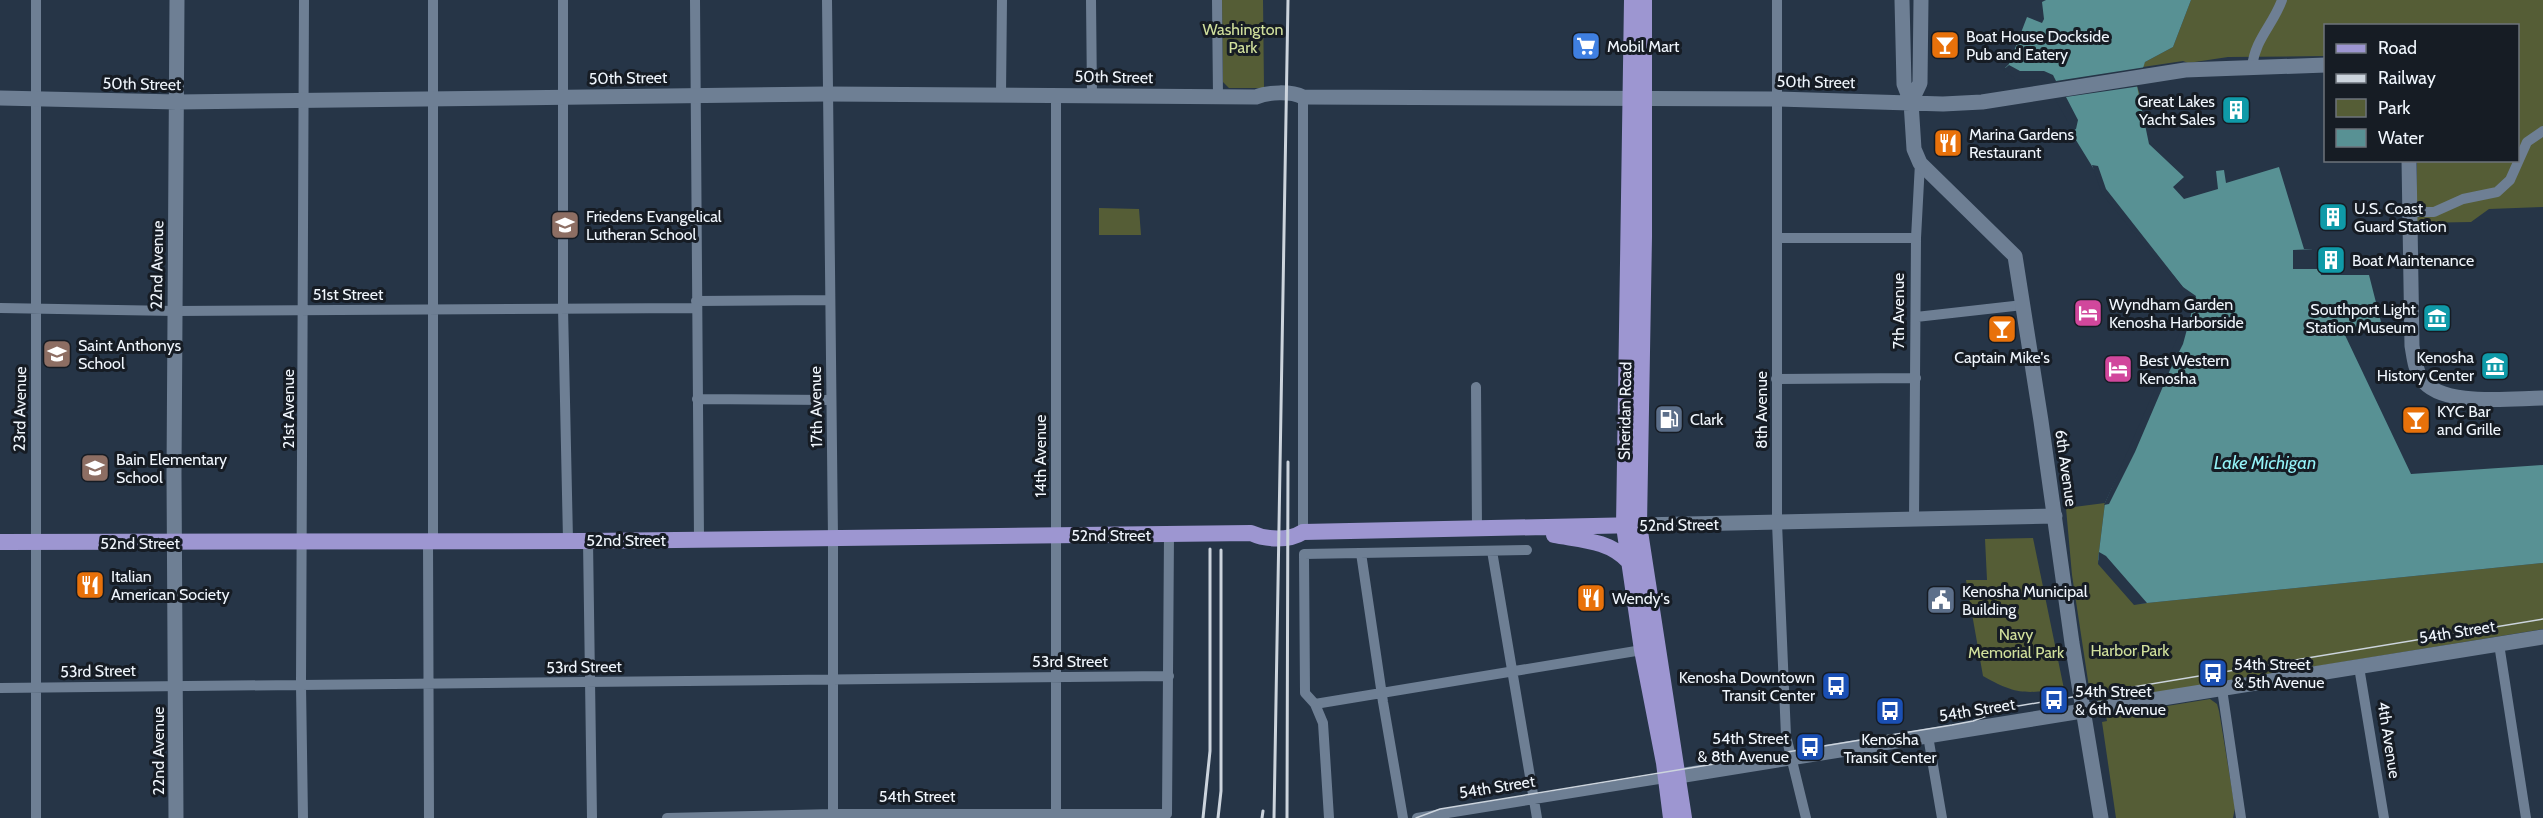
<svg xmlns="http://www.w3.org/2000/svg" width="2543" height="818" viewBox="0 0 2543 818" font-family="Cabin,sans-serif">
<rect width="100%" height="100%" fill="#263547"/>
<path fill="#555d36" d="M1222 0H1263L1264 88H1229L1223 82Z
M2191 0H2543V207L2489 209 2471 222 2417 223V161L2518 160V26H2326L2325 56 2228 57 2188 63 2183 61 2143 67 2137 86 2140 95 2125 97 2145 62 2173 47Z
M1099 208 1139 209 1141 235H1099Z
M2105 503 2098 560 2137 604 2543 563V629L2100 702 2090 694 2072 575 2066 508Z
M2033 538 2064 689C2026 693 2018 696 1983 676L1966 580H1987L1985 539Z
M2210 699 2217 704 2219 711 2235 808 2233 818H2116L2102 722 2107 721 2106 716Z"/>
<path fill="#589194" d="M2046 0H2191L2173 47 2145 62 2137 86 2149 144 2184 177 2173 187 2184 199 2218 189 2216 171 2224 170 2226 183 2279 167 2304 249H2312L2313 269H2320L2321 275H2369L2381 322 2357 327 2344 333 2411 474 2543 465V563L2137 604 2098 560 2105 503 2182 335 2192 298 2105 193 2095 171 2071 132 2072 128 2048 81 2005 68 2009 64 2027 17 2042 23 2044 19 2042 2Z"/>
<path fill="#263547" d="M2009 65 2020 71H2044L2053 75 2056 81 2146 67 2141 86 2066 97 2078 120 2076 129 2071 132 2068 122 2046 83 2041 80 2016 79 2003 70Z
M2092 165 2098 166 2106 189 2183 287 2196 296 2183 344 2170 370 2135 452 2109 504 2104 505 2179 334 2189 299 2102 194Z
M2315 249 2316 266H2318V269H2293V250Z
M2099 552 2106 556 2147 603 2134 605 2098 564Z"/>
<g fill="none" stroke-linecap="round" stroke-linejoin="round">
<path stroke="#6e7f94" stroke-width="10" d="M433 0V541
M563 0V308L568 540
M695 0 699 540
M827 0 833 538V814
M1091 0 1092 95
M1217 0 1218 97
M1777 0V523L1786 736 1806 818
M2252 67C2255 39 2273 25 2282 0
M1001 94 1002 0
M1056 94V818
M1303 97V532
M2409 212H2434L2463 199 2497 192 2510 180 2527 142 2543 131
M1777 238H1916
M696 301 829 300
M0 308 175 311 696 308
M1916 317 2023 305
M1776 379 1916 378
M1476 387 1477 529
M697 399 830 400
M1914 521 1916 238 1920 163
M428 541 429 818
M588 541 592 818
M1492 551 1537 818
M1361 553 1383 702 1403 818
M2499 644 2526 818
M2359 667 2384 818
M0 688 1169 676
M2222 689 2241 818
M1315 704 1642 650
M1928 736 1942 818
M36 818V0
M303 818 301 685 304 0
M667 818 833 814H1167L1169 534
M1329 818 1323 723 1315 704 1305 693 1304 554 1527 550
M1417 818 1665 778"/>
<path stroke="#6e7f94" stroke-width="15" d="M1902 0 1904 84 1911 102 1914 149 1920 163 2015 256 2041 421 2072 643 2101 818
M0 98 177 102 827 94 1256 97C1268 92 1291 91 1303 97L1777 99 1943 104 1982 102 2185 70 2326 65
M1911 102 1920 83 1921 0
M2409 160 2412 346C2414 357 2415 369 2421 378 2440 408 2512 398 2543 398
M1639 525 2055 516
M1666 778 2543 637
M176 818 174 474 177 0"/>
<path stroke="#9d96d1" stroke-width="16" d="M1632 0 1624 526 1642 650 1664 763 1671 818
M1644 0V237L1639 525 1684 818
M1554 535C1580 540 1609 540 1628 561
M0 542 588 541 1251 533C1266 540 1289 541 1303 532L1639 525"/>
<path stroke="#ccd4dd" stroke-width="1.5" d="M1416 818 1440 809 1952 725 1973 721 2012 707 2543 619"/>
<path stroke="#ccd4dd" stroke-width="3" d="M1203 818 1210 751V549
M1218 818 1221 791V550
M1262 818 1263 811
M1274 818 1288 0
M1287 818 1288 462"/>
</g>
<defs>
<g id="bar-square" transform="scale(1.5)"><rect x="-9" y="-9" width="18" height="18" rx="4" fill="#e8710a" stroke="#161c24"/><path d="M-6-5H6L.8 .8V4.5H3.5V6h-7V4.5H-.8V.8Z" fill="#fff"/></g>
<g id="supermarket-square" transform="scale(1.5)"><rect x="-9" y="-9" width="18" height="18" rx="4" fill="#3f7fe0" stroke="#161c24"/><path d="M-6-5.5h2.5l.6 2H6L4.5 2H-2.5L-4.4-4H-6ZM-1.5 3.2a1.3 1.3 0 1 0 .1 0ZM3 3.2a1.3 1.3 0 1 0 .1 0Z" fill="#fff"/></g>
<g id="building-square" transform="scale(1.5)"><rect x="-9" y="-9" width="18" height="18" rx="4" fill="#0f9aa8" stroke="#161c24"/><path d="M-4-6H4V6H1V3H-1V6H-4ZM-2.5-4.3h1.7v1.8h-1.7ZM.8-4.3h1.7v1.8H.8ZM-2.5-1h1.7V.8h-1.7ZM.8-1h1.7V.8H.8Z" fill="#fff"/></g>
<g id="restaurant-square" transform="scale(1.5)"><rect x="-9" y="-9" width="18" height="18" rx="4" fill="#e8710a" stroke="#161c24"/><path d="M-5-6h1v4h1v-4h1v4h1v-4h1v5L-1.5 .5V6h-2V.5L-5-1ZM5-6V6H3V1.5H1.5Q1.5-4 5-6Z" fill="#fff"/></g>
<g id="school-square" transform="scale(1.5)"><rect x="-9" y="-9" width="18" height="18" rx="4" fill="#8d6e63" stroke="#161c24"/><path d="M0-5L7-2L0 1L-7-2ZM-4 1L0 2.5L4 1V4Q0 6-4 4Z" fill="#fff"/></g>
<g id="hotel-square" transform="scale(1.5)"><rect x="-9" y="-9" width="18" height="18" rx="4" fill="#d1479c" stroke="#161c24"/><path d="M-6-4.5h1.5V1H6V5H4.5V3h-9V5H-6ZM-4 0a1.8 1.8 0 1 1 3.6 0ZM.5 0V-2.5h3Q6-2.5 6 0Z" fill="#fff"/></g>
<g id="museum-square" transform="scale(1.5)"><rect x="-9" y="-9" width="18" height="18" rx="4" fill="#0f9aa8" stroke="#161c24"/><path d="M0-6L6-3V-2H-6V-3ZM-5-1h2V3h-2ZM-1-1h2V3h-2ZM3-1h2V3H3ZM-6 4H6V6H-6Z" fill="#fff"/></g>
<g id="fuel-square" transform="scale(1.5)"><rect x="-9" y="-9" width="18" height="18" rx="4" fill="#5c6f8a" stroke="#161c24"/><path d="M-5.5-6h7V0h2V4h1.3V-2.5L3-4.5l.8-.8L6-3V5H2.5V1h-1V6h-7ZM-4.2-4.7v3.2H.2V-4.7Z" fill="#fff"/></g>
<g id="civic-square" transform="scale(1.5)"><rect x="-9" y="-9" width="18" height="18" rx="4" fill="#5c6f8a" stroke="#161c24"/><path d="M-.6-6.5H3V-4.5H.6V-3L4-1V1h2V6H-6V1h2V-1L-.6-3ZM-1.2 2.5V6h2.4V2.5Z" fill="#fff"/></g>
<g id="bus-square" transform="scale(1.5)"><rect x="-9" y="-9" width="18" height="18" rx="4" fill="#1a4fb4" stroke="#161c24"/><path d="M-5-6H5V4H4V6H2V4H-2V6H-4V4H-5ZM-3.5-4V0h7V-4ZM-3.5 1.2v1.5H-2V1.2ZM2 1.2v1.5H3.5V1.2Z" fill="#fff"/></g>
</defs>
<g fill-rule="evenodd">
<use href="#bar-square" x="1945" y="45"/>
<use href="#supermarket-square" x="1586" y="46"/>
<use href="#building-square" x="2236" y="110"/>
<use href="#restaurant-square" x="1948" y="143"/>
<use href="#building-square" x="2333" y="217"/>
<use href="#school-square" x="565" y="225"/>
<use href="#building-square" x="2331" y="260"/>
<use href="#hotel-square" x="2088" y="313"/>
<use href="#museum-square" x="2437" y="318"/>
<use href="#bar-square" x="2002" y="329"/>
<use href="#school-square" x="57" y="354"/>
<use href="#museum-square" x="2495" y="366"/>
<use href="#hotel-square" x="2118" y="369"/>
<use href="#fuel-square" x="1669" y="419"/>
<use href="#bar-square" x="2416" y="420"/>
<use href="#school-square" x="95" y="468"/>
<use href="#restaurant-square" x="90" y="585"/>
<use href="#restaurant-square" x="1591" y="598"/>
<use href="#civic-square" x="1941" y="600"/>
<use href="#bus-square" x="2213" y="673"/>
<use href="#bus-square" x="1836" y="686"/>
<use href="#bus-square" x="2054" y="700"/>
<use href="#bus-square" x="1890" y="711"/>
<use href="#bus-square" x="1810" y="747"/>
</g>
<g text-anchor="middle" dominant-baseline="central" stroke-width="6" stroke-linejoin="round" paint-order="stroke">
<g font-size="16" fill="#d1e09c" stroke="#161c24">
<text x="1243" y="29">Washington<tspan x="1243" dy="18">Park</tspan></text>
<text x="2016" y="634">Navy<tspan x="2016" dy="18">Memorial Park</tspan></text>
<text x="2130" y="650">Harbor Park</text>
</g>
<g font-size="16" fill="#f0f6fd" stroke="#161c24" text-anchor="start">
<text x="1966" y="36">Boat House Dockside<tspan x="1966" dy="18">Pub and Eatery</tspan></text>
<text x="1607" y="46">Mobil Mart</text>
<text x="2215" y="101" text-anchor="end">Great Lakes<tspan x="2215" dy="18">Yacht Sales</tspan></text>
<text x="1969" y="134">Marina Gardens<tspan x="1969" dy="18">Restaurant</tspan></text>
<text x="2354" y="208">U.S. Coast<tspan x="2354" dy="18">Guard Station</tspan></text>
<text x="586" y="216">Friedens Evangelical<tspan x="586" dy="18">Lutheran School</tspan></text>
<text x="2352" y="260">Boat Maintenance</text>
<text x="2109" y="304">Wyndham Garden<tspan x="2109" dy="18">Kenosha Harborside</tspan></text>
<text x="2416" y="309" text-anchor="end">Southport Light<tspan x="2416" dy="18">Station Museum</tspan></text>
<text x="78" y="345">Saint Anthonys<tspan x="78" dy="18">School</tspan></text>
<text x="2002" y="357" text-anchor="middle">Captain Mike's</text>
<text x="2474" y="357" text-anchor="end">Kenosha<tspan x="2474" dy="18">History Center</tspan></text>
<text x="2139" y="360">Best Western<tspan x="2139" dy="18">Kenosha</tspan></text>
<text x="2437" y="411">KYC Bar<tspan x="2437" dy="18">and Grille</tspan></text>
<text x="1690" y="419">Clark</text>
<text x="116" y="459">Bain Elementary<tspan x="116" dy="18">School</tspan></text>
<text x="111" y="576">Italian<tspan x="111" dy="18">American Society</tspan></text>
<text x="1962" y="591">Kenosha Municipal<tspan x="1962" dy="18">Building</tspan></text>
<text x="1612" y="598">Wendy's</text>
<text x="2234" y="664">54th Street<tspan x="2234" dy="18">&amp; 5th Avenue</tspan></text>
<text x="1815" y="677" text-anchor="end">Kenosha Downtown<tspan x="1815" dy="18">Transit Center</tspan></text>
<text x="2075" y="691">54th Street<tspan x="2075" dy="18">&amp; 6th Avenue</tspan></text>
<text x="1789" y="738" text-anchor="end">54th Street<tspan x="1789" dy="18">&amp; 8th Avenue</tspan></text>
<text x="1890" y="739" text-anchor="middle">Kenosha<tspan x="1890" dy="18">Transit Center</tspan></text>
</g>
<g font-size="16" fill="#f0f6fd" stroke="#161c24">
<text transform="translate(1114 77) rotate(1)">50th Street</text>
<text transform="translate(628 78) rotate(-1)">50th Street</text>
<text transform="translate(1816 82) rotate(1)">50th Street</text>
<text transform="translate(142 84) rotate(1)">50th Street</text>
<text transform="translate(157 265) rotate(-89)">22nd Avenue</text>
<text x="348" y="294">51st Street</text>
<text transform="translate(1898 311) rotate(-90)">7th Avenue</text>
<text transform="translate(816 407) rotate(-91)">17th Avenue</text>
<text transform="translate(20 409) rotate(-89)">23rd Avenue</text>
<text transform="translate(288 409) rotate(-90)">21st Avenue</text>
<text transform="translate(1761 410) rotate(-90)">8th Avenue</text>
<text transform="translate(1625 411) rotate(-89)">Sheridan Road</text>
<text transform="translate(1040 456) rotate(-90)">14th Avenue</text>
<text transform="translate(2066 468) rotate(82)">6th Avenue</text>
<text transform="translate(1679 525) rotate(-1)">52nd Street</text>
<text x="1111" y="535">52nd Street</text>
<text x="626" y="540">52nd Street</text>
<text x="140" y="543">52nd Street</text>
<text transform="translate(2457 632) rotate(-9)">54th Street</text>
<text x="1070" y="661">53rd Street</text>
<text transform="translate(584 667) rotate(-1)">53rd Street</text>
<text transform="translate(98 671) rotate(-1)">53rd Street</text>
<text transform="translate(1977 710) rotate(-9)">54th Street</text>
<text transform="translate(2389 740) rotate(81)">4th Avenue</text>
<text transform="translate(158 751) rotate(-90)">22nd Avenue</text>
<text transform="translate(1497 787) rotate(-9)">54th Street</text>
<text x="917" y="796">54th Street</text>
</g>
<g font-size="18" font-style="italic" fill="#94f3f8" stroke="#161c24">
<text x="2265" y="463">Lake Michigan</text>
</g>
</g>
<rect x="2324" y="24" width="195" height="138" fill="#161c24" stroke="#6d737b" stroke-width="1.5"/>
<rect x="2336" y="44" width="30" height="9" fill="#9d96d1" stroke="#6d737b" stroke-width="1.5"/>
<text x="2378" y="54" font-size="18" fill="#f0f6fd">Road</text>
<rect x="2336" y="74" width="30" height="9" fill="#ccd4dd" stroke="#6d737b" stroke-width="1.5"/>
<text x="2378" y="84" font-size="18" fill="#f0f6fd">Railway</text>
<rect x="2336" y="99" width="30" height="18" fill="#555d36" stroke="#6d737b" stroke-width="1.5"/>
<text x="2378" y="114" font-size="18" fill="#f0f6fd">Park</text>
<rect x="2336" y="129" width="30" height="18" fill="#589194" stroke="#6d737b" stroke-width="1.5"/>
<text x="2378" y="144" font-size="18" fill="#f0f6fd">Water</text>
</svg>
